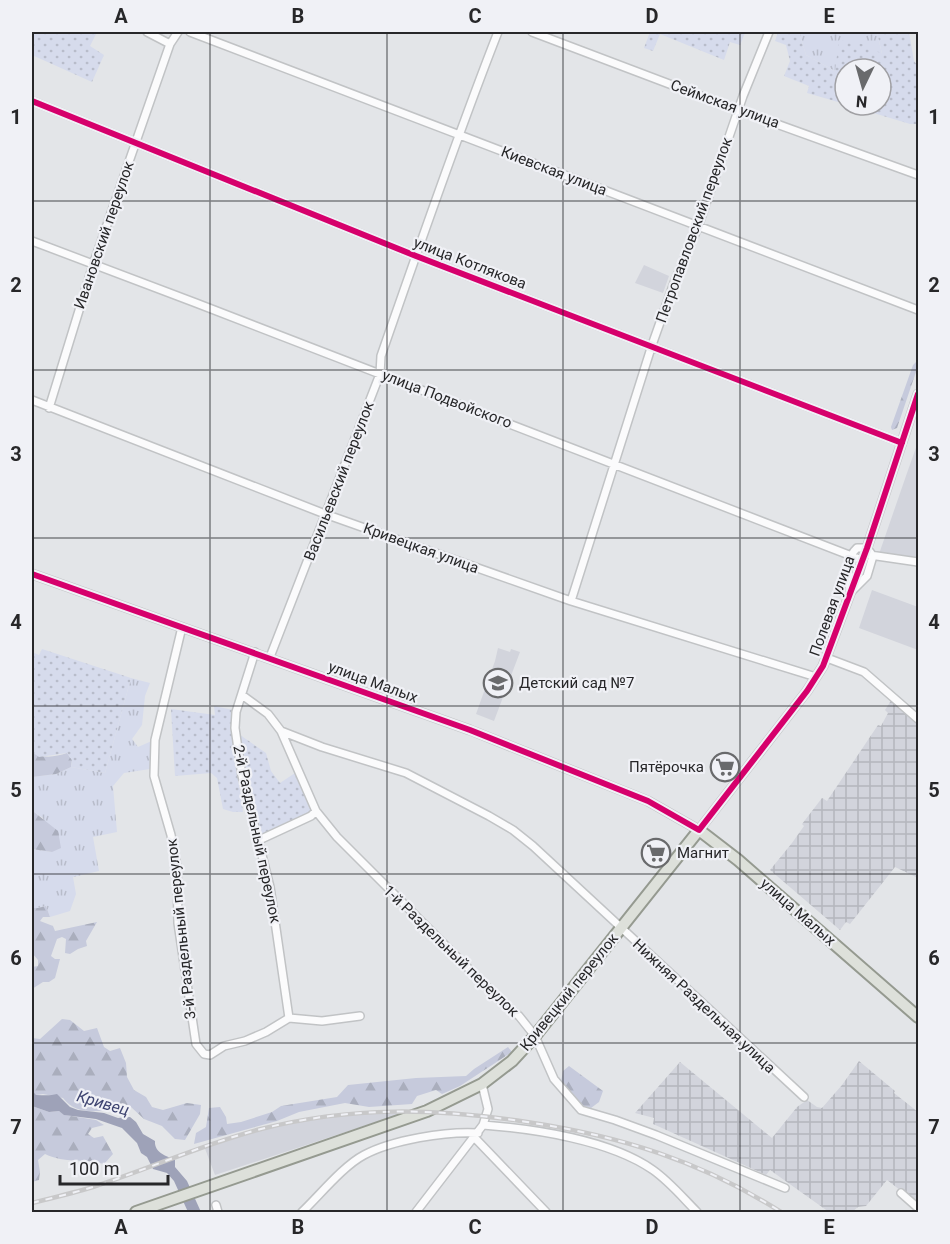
<svg xmlns="http://www.w3.org/2000/svg" width="950" height="1244" viewBox="0 0 950 1244" font-family="Roboto,sans-serif">
<defs>
<pattern id="industrial-grid" width="8" height="8" patternUnits="userSpaceOnUse" patternTransform="scale(1.5)"><rect width="8" height="8" fill="#d2d4dc"/><path d="M0 4h8M4 0v8" fill="none" stroke="#b4b6bd"/></pattern>
<pattern id="grass-tufts" width="24" height="20" patternUnits="userSpaceOnUse" patternTransform="scale(1.5)"><rect width="24" height="20" fill="#d6dbec"/><path d="M3 7l-1-3M5 7V3M7 7l1-3M15 17l-1-3M17 17v-4M19 17l1-3" fill="none" stroke="#b8bcca"/></pattern>
<pattern id="forest-firs" width="22" height="20" patternUnits="userSpaceOnUse" patternTransform="scale(1.5)"><rect width="22" height="20" fill="#c6cadc"/><path d="M5 1l3.5 6h-7zM16 11l3.5 6h-7z" fill="#aaaebd"/></pattern>
<pattern id="garden-dots" width="8" height="8" patternUnits="userSpaceOnUse" patternTransform="scale(1.5)"><rect width="8" height="8" fill="#d6dbec"/><path d="M2 2h.1M6 6h.1" fill="none" stroke="#b8bcca" stroke-width="1.8" stroke-linecap="round"/></pattern>
</defs>
<rect width="100%" height="100%" fill="#e3e5e8"/>
<path fill="#d2d4dc" d="M644 265 669 276 663 293 635 283Z
M918 442V560L879 554 907 473Z
M872 590 918 607V650L859 628Z
M498 648 510 652 511 649 520 652 494 721 476 714 495 661Z
M392 1111 400 1114 215 1175 204 1146 246 1132 292 1121 347 1113Z"/>
<path fill="url(#industrial-grid)" d="M892 699 918 722V878L895 867 850 924 846 922 840 930 770 870 792 843 804 826 802 824 822 798 827 801 878 725 881 726 888 713 885 710Z
M859 1061 895 1091 894 1093 918 1112V1204L887 1180 866 1206 858 1207 852 1212H829L770 1170 766 1175 653 1124 654 1118 635 1113 680 1062 772 1138 797 1107 807 1100 817 1107 822 1108 842 1085Z"/>
<path fill="url(#grass-tufts)" d="M799 32H877L882 54 835 71 806 55Z
M131 678 150 683 145 696 142 725 132 739 138 747 154 740 150 769 124 773 113 786 117 832 93 837 99 871 73 877 76 894 70 911 50 917 46 906 38 908H32V849L52 852 43 818 34 812 32 814V777L56 774 71 767 105 773Z"/>
<path fill="url(#forest-firs)" d="M916 362 918 366 897 428 892 430 891 427 913 365Z
M32 752C43 759 55 757 67 753L72 760 71 767 56 774 32 777Z
M34 812 58 831 61 848 52 852 32 849V814Z
M46 906 50 917H43L40 921 53 926 55 931 97 922 86 941 87 946 78 949 70 954 65 953 66 939 62 937 57 939 51 956 55 959H60L55 978 49 982H43L32 989V967L38 966V960L32 953V908H38Z
M62 1019 70 1020 84 1031 97 1028 104 1047 110 1051 120 1048 126 1063 127 1077 134 1090 146 1097 152 1107 163 1110 187 1103 201 1105 200 1114 185 1140 175 1139 162 1126 144 1119 131 1107C106 1109 79 1119 63 1098L43 1094 36 1095 32 1090V1038L40 1039Z
M508 1047 512 1052 460 1086 442 1094 436 1090 417 1096 412 1104 369 1107 345 1103 299 1112 277 1121 194 1144 196 1133 206 1127 209 1108 220 1107 226 1117 227 1124 241 1122 272 1112 281 1106 337 1097 348 1085 416 1078 466 1076 474 1069Z
M569 1066 603 1091 599 1102 591 1108 583 1106 561 1082 563 1071Z
M32 1106 49 1112 59 1111 65 1115 96 1120 104 1125 92 1128 88 1134 94 1138 103 1136 113 1154 104 1164C82 1158 66 1164 45 1154L38 1160 40 1172 39 1180 32 1182Z"/>
<path fill="url(#garden-dots)" d="M32 32H97L90 46 104 55 92 82 32 55Z
M650 32H751L750 34 745 33 740 45 730 42 724 60 660 34 653 51 644 48Z
M778 32H799L806 55 835 71 839 40 867 45 882 54 877 32H909L914 61 918 66V124H910L847 105H881V69H845V104L807 93 809 86 784 76 790 61 786 45 775 41Z
M42 649 131 678 105 773 71 767 72 760 67 753 39 757 32 752V652L39 655Z
M214 706 233 710V739L243 812H233L223 809 217 778 211 773 175 776 171 709 215 715Z
M240 735 266 753 271 771 280 783 295 773 311 811 299 819 261 834 246 774Z"/>
<path fill="#9ea2b8" d="M32 1090 36 1095C43 1095 50 1096 57 1094L70 1107 78 1110 104 1113 118 1118 130 1117 136 1122 143 1134 155 1141C154 1153 167 1156 175 1160V1167L187 1181 201 1212H188L174 1181 167 1173 153 1169 147 1157 141 1153 137 1143 122 1128 96 1119 64 1115 59 1111 49 1112 32 1106Z"/>
<g fill="none" stroke-linecap="round" stroke-linejoin="round">
<g stroke="#c1c3c5" stroke-width="10">
<path id="minor" d="M147 32 170 44
M190 32 918 310
M532 32 738 110 918 175
M32 101 416 256 902 443
M32 241 196 303 862 560
M32 400 325 514 571 601 816 677
M49 408 93 265 170 44 178 32
M870 555 918 562
M850 591C849 576 844 560 857 548H867L873 556 867 576 852 591
M571 601 652 345 674 283 698 227 743 96 769 32
M182 627 155 740 154 776 171 835 177 866 178 923 196 1044 204 1054 210 1055 224 1046 245 1041 266 1032 289 1018 322 1021 360 1016
M255 652 236 712 235 728 242 776 270 887 289 1018
M270 657 380 374 381 356C419 247 456 139 498 32
M827 658 864 672 918 719
M242 695 268 714 281 731 322 747 406 773 489 816 513 830 533 846 804 1097
M281 731 316 811 337 837 505 1005 519 1016 535 1036 554 1079 581 1110 615 1120 656 1135 785 1188
M257 841 311 816 316 811
M483 1125C535 1129 610 1140 653 1170 670 1182 683 1198 697 1212
M474 1137 546 1212
M901 1193 918 1208
M216 1205 218 1212
M302 1212C319 1196 343 1166 364 1155 392 1140 446 1131 478 1133
M416 1212 483 1125 488 1109 482 1084"/>
</g>
<g stroke="#c1c3c5" stroke-width="11">
<path id="tertiary" d="M32 574 470 730 648 801 699 830 807 691 823 666 867 548 918 394"/>
</g>
<g stroke="#959a90" stroke-width="14">
<path id="primary" d="M136 1212 427 1111 482 1084 512 1061 535 1036 699 830 738 860 918 1017"/>
</g>
<use href="#minor" stroke="#fbfbfc" stroke-width="7"/>
<use href="#tertiary" stroke="#fbfbfc" stroke-width="8"/>
<use href="#primary" stroke="#dde0da" stroke-width="10"/>
<g stroke="#c8c8c9" stroke-width="4.5">
<path id="rail" d="M32 1203C52 1198 73 1193 93 1187 149 1169 203 1144 261 1129 353 1106 434 1108 527 1122 620 1136 701 1161 781 1212"/>
</g>
<use href="#rail" stroke="#f0f1f6" stroke-width="2" stroke-dasharray="7" stroke-linecap="butt"/>
<g stroke="#f0f1f6" stroke-width="10">
<path id="cycleway" d="M32 101 416 256 902 443
M32 574 470 730 648 801 699 830 807 691 823 666 867 548 918 394"/>
</g>
<use href="#cycleway" stroke="#d6006c" stroke-width="6"/>
</g>
<path fill="none" stroke="#272729" stroke-width="1.5" stroke-opacity="0.55" d="M210 32V1212M387 32V1212M563 32V1212M740 32V1212M32 201H918M32 370H918M32 538H918M32 706H918M32 874H918M32 1043H918"/>
<defs>
<g id="school-ring" transform="scale(1.5)"><circle r="9.5" fill="#f0f1f6" stroke="#696a6c" stroke-width="1.5"/><path d="M0-5L7-2L0 1L-7-2ZM-4 1L0 2.5L4 1V4Q0 6-4 4Z" fill="#696a6c"/></g>
<g id="supermarket-ring" transform="scale(1.5)"><circle r="9.5" fill="#f0f1f6" stroke="#696a6c" stroke-width="1.5"/><path d="M-6-5.5h2.5l.6 2H6L4.5 2H-2.5L-4.4-4H-6ZM-1.5 3.2a1.3 1.3 0 1 0 .1 0ZM3 3.2a1.3 1.3 0 1 0 .1 0Z" fill="#696a6c"/></g>
</defs>
<g fill-rule="evenodd">
<use href="#school-ring" x="498" y="683"/>
<use href="#supermarket-ring" x="725" y="767"/>
<use href="#supermarket-ring" x="656" y="853"/>
</g>
<g text-anchor="middle" dominant-baseline="central" stroke-width="4.5" stroke-linejoin="round" paint-order="stroke">
<g font-size="15" fill="#272729" stroke="#f0f1f6">
<text transform="translate(725 104) rotate(20)">Сеймская улица</text>
<text transform="translate(554 171) rotate(21)">Киевская улица</text>
<text transform="translate(694 230) rotate(-70)">Петропавловский переулок</text>
<text transform="translate(104 235) rotate(-71)">Ивановский переулок</text>
<text transform="translate(470 263) rotate(21)">улица Котлякова</text>
<text transform="translate(447 399) rotate(21)">улица Подвойского</text>
<text transform="translate(339 481) rotate(-69)">Васильевский переулок</text>
<text transform="translate(421 548) rotate(20)">Кривецкая улица</text>
<text transform="translate(832 606) rotate(-70)">Полевая улица</text>
<text transform="translate(373 682) rotate(20)">улица Малых</text>
<text transform="translate(257 834) rotate(78)">2-й Раздельный переулок</text>
<text transform="translate(798 912) rotate(41)">улица Малых</text>
<text transform="translate(181 929) rotate(-96)">3-й Раздельный переулок</text>
<text transform="translate(451 951) rotate(44)">1-й Раздельный переулок</text>
<text transform="translate(569 992) rotate(-51)">Кривецкий переулок</text>
<text transform="translate(704 1006) rotate(43)">Нижняя Раздельная улица</text>
</g>
<g font-size="15" fill="#272729" stroke="#f0f1f6" text-anchor="start">
<text x="519" y="683">Детский сад №7</text>
<text x="704" y="767" text-anchor="end">Пятёрочка</text>
<text x="677" y="853">Магнит</text>
</g>
<g font-size="16" font-style="italic" fill="#3e4470" stroke="#f0f1f6">
<text transform="translate(103 1103) rotate(16)">Кривец</text>
</g>
</g>
<rect width="950" height="1244" fill="none" stroke="#f0f1f6" stroke-width="66"/>
<g transform="translate(863 87) rotate(185)"><circle r="28" fill="#f0f1f6" stroke="#a0a0a4" stroke-width="1.5"/>
<path d="M0-4.5L10 22L0 15L-10 22Z" fill="#696a6c"/>
<text y="-9" font-size="16" font-weight="bold" text-anchor="middle" fill="#272729">N</text>
</g>
<path d="M60 1175v9h108v-9" fill="none" stroke="#272729" stroke-width="3"/>
<text x="69" y="1175" font-size="18" fill="#272729" stroke="#f0f1f6" stroke-width="4.5" paint-order="stroke">100 m</text>
<rect x="33" y="33" width="884" height="1178" fill="none" stroke="#272729" stroke-width="2"/>
<g font-size="20" text-anchor="middle" font-weight="bold" fill="#272729">
<text x="121" y="23">A</text>
<text x="298" y="23">B</text>
<text x="475" y="23">C</text>
<text x="652" y="23">D</text>
<text x="829" y="23">E</text>
<text x="16" y="124">1</text>
<text x="934" y="124">1</text>
<text x="16" y="292">2</text>
<text x="934" y="292">2</text>
<text x="16" y="461">3</text>
<text x="934" y="461">3</text>
<text x="16" y="629">4</text>
<text x="934" y="629">4</text>
<text x="16" y="797">5</text>
<text x="934" y="797">5</text>
<text x="16" y="965">6</text>
<text x="934" y="965">6</text>
<text x="16" y="1134">7</text>
<text x="934" y="1134">7</text>
<text x="121" y="1234">A</text>
<text x="298" y="1234">B</text>
<text x="475" y="1234">C</text>
<text x="652" y="1234">D</text>
<text x="829" y="1234">E</text>
</g>
</svg>
